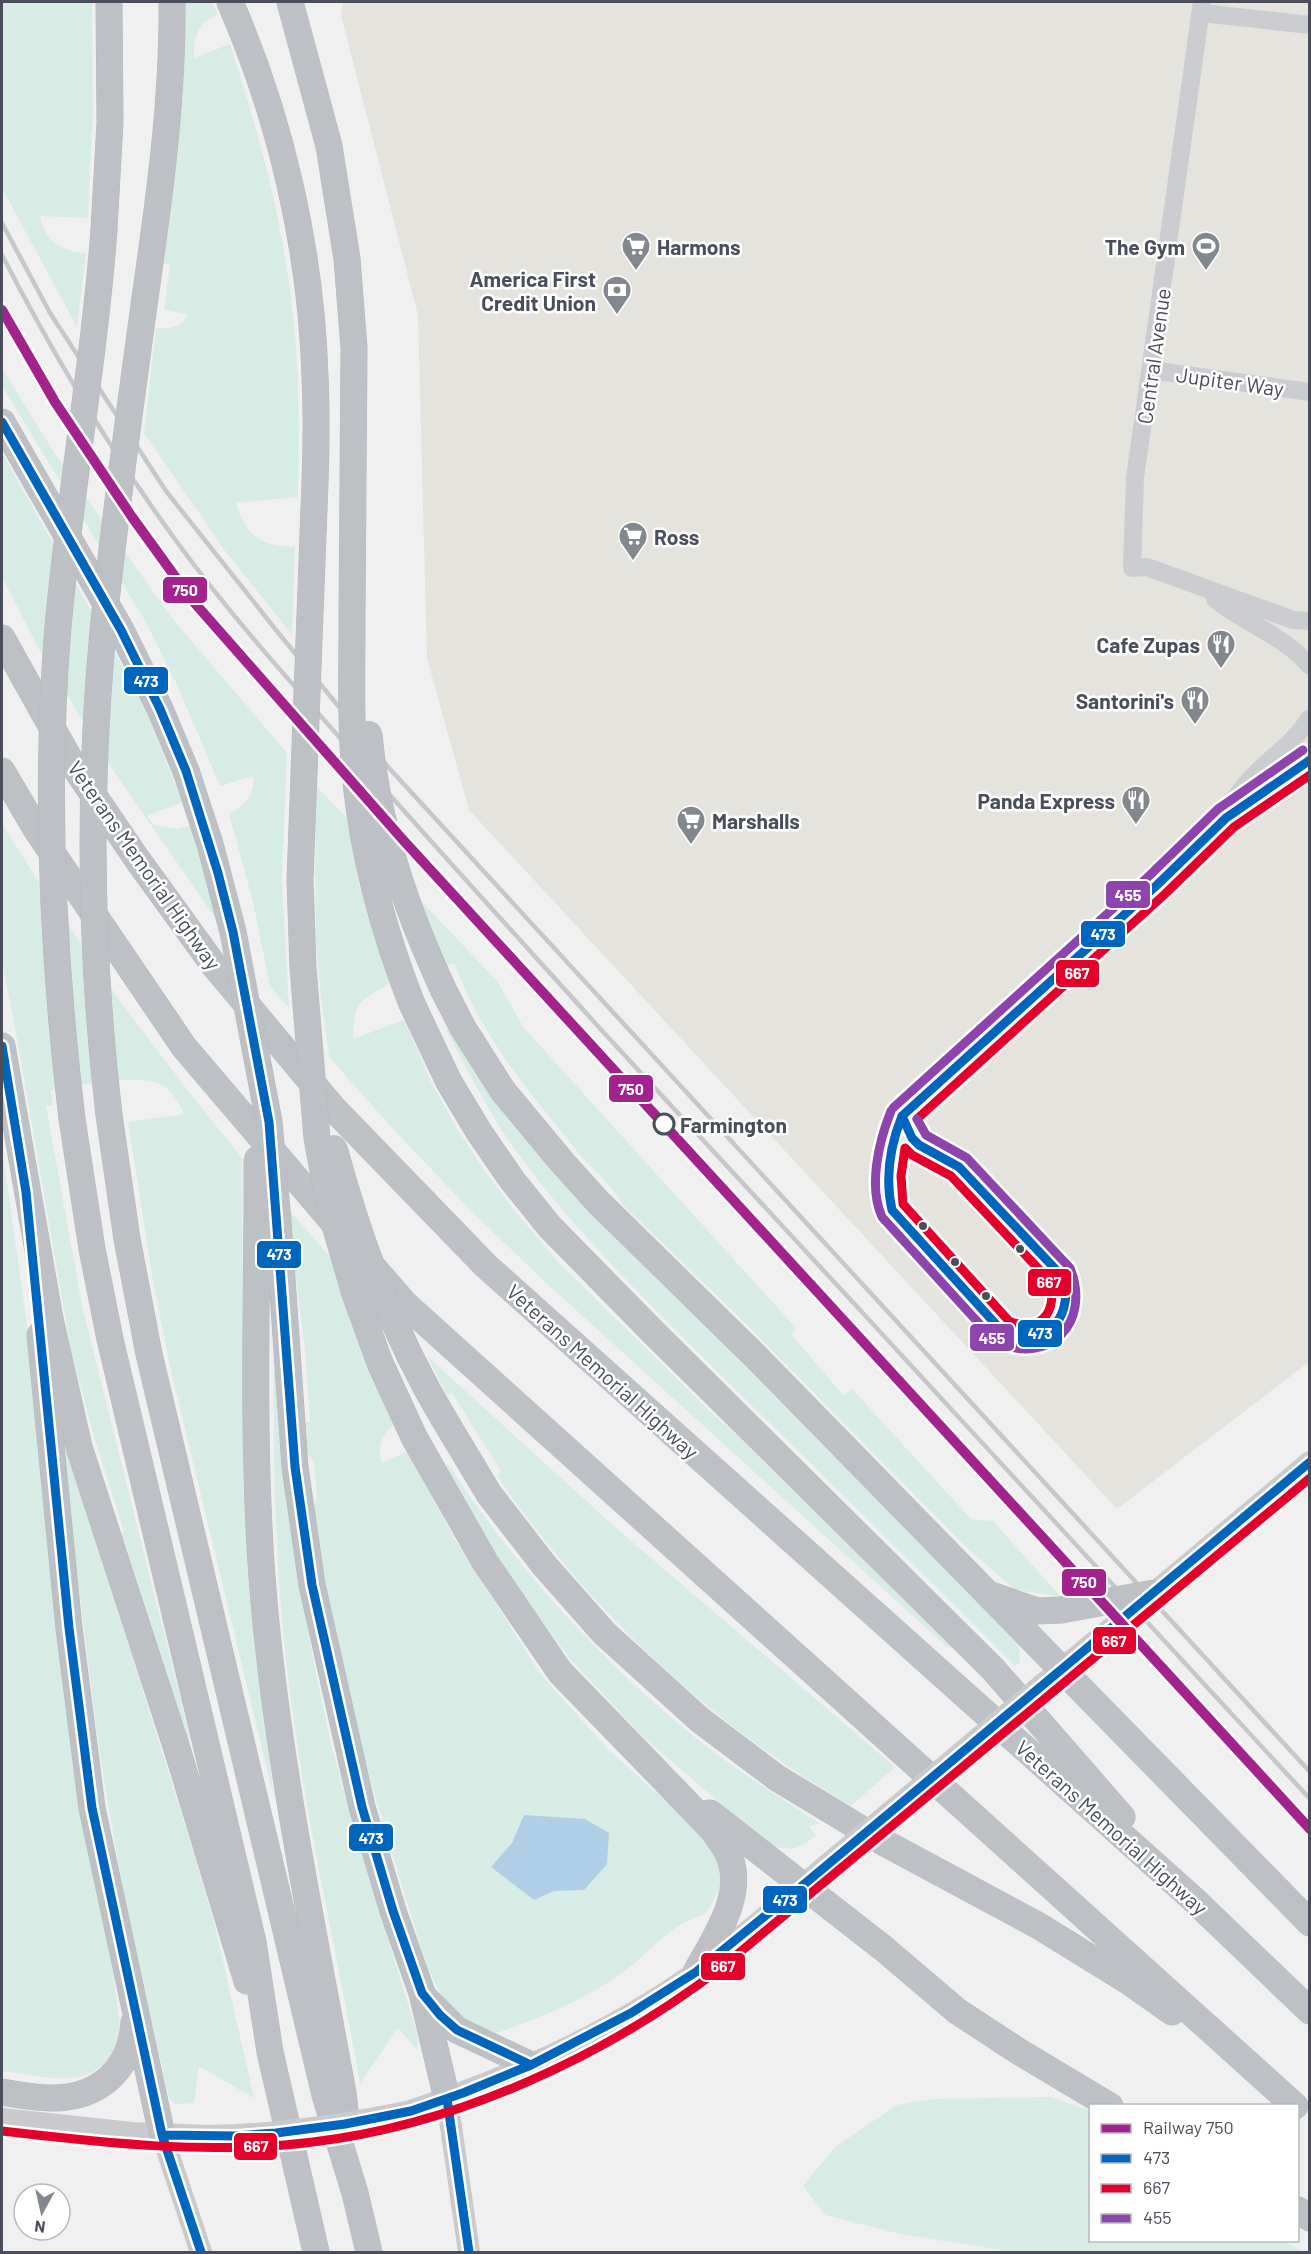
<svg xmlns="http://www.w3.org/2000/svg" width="1311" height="2254" viewBox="0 0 1311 2254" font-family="Barlow,sans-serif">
<rect width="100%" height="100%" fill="#f0f0f0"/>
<path fill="#e5e3de" d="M343 2H1309V1362L1117 1509 469 810 427 658 418 315 341 15Z"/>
<path fill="#d7ece4" d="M2 2H92L93 112 88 218 40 216C45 241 60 251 86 253L77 327 2 188Z
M185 2H212L218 15C198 21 193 39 194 58L230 44C263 145 288 240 296 346 300 396 299 447 298 497L236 503C246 536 260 546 295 547L292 635 223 548 144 433 156 328C170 329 182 328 188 314L164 310 170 265 164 263 183 93Z
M2 368 55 454 172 618 287 753 282 878 289 1008 270 986 253 902 229 814C244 805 256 794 253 776L220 786 178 687 144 619 2 386Z
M2 453 125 671 148 716 182 802 147 816 154 825 177 829 191 826 216 919 115 773 40 651 2 577Z
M317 787 346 817 359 884 389 984C358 1002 354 1002 353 1039L404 1020 432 1084 456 1127 484 1170 514 1210 560 1264 714 1415 738 1436 807 1504 953 1649 946 1646 543 1280 472 1212 395 1131 329 1057 321 998 316 940 315 869Z
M2 823 36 878 120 1001 189 1092 242 1158 243 1485 255 1646 274 1798 172 1375 154 1287 128 1122 184 1114C179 1103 173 1092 162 1085 139 1073 77 1086 51 1090L53 1105 46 1106 82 1305 190 1737 188 1740 122 1533 124 1531 93 1433 71 1350 17 1038 2 961Z
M421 901 497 981 524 1028 796 1328 791 1334 843 1395 852 1389 971 1519 993 1521 1060 1596 1016 1590 967 1548 745 1323 622 1204C611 1183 592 1170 577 1151 527 1089 483 1039 454 963L446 966Z
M452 1027 737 1358 1019 1645 1020 1662 1015 1666C924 1575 833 1485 741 1395 664 1318 584 1243 519 1155 490 1116 469 1072 446 1030Z
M2 1148 24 1303 120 2026C108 2096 54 2078 2 2071Z
M290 1211 332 1259 395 1423C381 1436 377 1446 382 1463L408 1451 453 1536 541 1675 608 1749 710 1841C731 1867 721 1892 704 1915 672 1922 648 1954 622 1973 583 2001 538 2019 493 2034 485 2030 475 2027 466 2022 446 2011 437 1986 427 1966 411 1914 394 1862 379 1809 349 1712 328 1612 312 1511L317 1497 314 1463 306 1450 303 1423 310 1422 305 1349 295 1273Z
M274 1325 283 1450 295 1561 317 1679 331 1743 348 1807 418 2037 417 2050 398 2028 360 2083C333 1932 297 1782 283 1630 273 1528 273 1427 274 1325Z
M428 1357 616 1528 895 1767 851 1806C709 1723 590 1611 497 1476L501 1471 452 1393 447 1395Z
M68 1451 194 1854 215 1926 254 2098 199 2066 194 2103 175 2104 169 2098 124 1895 110 1815 98 1742 62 1452Z
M448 1464C512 1562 592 1651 681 1726 725 1763 773 1793 820 1824L808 1826 816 1835C799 1850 791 1852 768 1844L642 1736 570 1659 506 1573 446 1465Z
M1050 2097 1090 2111V2240L1284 2241 1303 2252H1172L1167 2250 1156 2252H1014L900 2234 825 2215 803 2186 835 2147 897 2105 933 2099Z"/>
<path fill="#b0cfe6" d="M524 1815 585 1819 609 1833 607 1864 584 1890 554 1891 534 1900 491 1867 512 1843Z"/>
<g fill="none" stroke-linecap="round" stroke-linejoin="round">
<g stroke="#b6b8be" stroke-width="27">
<path id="highway" d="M230 2C281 119 311 249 315 376 317 420 316 464 314 508
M290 2 329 146 347 259 354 348 352 619
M104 229 110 123 109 2
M145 298C159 200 173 101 172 2
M2 422 121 630 160 709 186 771
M2 638 73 765 137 859 213 964 333 1108 485 1265 1193 1899 1310 2011
M2 771 36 829 184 1047 339 1229
M444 991 463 1028 503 1091 562 1162 598 1202 753 1354 1310 1923
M412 1004 449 1082 479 1132 512 1180 549 1226 652 1331 993 1669 1122 1817
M2 1046 50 1319 79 1447 178 1752 247 1981
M109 1115 127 1239 149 1354 325 2095 355 2193 369 2252
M72 1119 92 1249 110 1339 253 1942 270 2052 316 2252
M257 1209C256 1332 253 1455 262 1577 275 1751 312 1922 343 2093L347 2127
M278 1221 295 1467 312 1585 362 1807 393 1911 422 1993 447 2099
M373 1267 405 1304 1295 2106
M40 1335 69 1628 92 1808 162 2135
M444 1419 489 1494 544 1565 604 1633 700 1720 777 1778 883 1842 1039 1926 1128 1981 1172 2012
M414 1437 485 1562 560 1672 714 1831C718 1838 723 1844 727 1851 748 1892 715 1937 696 1972
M991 1595 1037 1611 1061 1610
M710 1813 883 1948 957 2011 1018 2051 1110 2106
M424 1997 457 2030 531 2065
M2 2092C18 2095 35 2098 52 2098 99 2098 131 2070 134 2022
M1298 2210 1310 2218"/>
</g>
<path stroke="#cccdd0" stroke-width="18" d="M1202 2 1135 478 1132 568 1147 567 1293 620 1310 621
M1201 13 1310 25
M1151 370 1310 392
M1215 599C1244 623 1285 636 1310 666
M1228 813C1231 807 1234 799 1239 793 1259 764 1290 749 1310 718
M902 1116 1157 885 1226 818 1310 760"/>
<path stroke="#c8cacd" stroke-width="22" d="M1154 1593 1310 1462
M1042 1685 1086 1649
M447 2099 469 2252
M411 2111C511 2077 610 2034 696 1972 741 1939 783 1902 826 1866
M2 2119 132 2133 209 2136
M162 2135 201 2252"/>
<use href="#highway" stroke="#bdc0c5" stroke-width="26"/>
<path stroke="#c6c7c9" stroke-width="4.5" d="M2 223 50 313 166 491 276 630 389 768 1310 1772
M2 255C53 354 111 452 177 542 225 608 279 669 333 730 422 833 514 933 605 1034 840 1289 1076 1542 1310 1799"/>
<g stroke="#b6b8be" stroke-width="27" stroke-linecap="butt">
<path id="highway-bridge" d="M314 508 300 880 303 968 317 1138 330 1208 355 1294 380 1363 414 1437
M352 619C352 674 350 729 356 783 364 859 384 933 412 1004
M369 734C377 825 406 909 444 991
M186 771 210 844 233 932 269 1122 278 1221
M109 1115C90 954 88 792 103 631 114 520 130 409 145 298
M72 1119C53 960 45 799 57 639 68 502 94 366 104 229
M334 1148C360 1243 393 1334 444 1419
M257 1159V1209
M1061 1610 1154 1593"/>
</g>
<path stroke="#c8cacd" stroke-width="22" d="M1086 1649 1154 1593
M826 1866 1042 1685
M209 2136C277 2135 344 2125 411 2111"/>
<use href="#highway-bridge" stroke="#bdc0c5" stroke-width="26"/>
<g stroke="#fff" stroke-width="14">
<path id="bus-1" d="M2 422 121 630 160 709 186 771 218 873 233 932 269 1122 295 1467 312 1585 362 1807 393 1911 422 1993 440 2015 457 2030 531 2065
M2 1046 26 1192 69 1628 92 1808 162 2135 201 2252
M902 1116 912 1138 919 1145 959 1167 1060 1274C1063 1283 1067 1293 1065 1302 1060 1335 1028 1342 1002 1331L892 1210C885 1179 890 1146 902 1116Z
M902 1116 1157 885 1226 818 1310 760
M447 2099 469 2252
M162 2135 235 2136 276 2133 345 2124 411 2111 463 2093 531 2065 631 2013 696 1972 802 1886 1310 1462"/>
</g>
<g stroke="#fff" stroke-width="14">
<path id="bus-2" d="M917 1119 1165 894 1234 827 1310 775
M905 1148 912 1155 951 1176 1049 1280C1059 1310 1041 1335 1009 1321L903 1204 901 1176Z
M2 2131C105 2143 209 2155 313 2142 457 2125 606 2056 721 1968L1310 1478"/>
</g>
<g stroke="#fff" stroke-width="14">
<path id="bus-3" d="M893 1108 1149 876 1218 809 1303 750
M891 1111C879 1141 868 1186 882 1217L995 1341C1049 1368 1092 1322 1070 1268L967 1158 926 1135 917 1119"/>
</g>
<use href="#bus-1" stroke="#0065bd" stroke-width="9"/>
<use href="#bus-2" stroke="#e4002b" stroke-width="9"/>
<use href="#bus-3" stroke="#8e44ad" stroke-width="9"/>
<g stroke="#fff" stroke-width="15">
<path id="rail-1" d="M2 310 55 402 132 517 192 600 404 841 1310 1829"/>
</g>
<use href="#rail-1" stroke="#a4228e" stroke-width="10"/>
</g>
<defs>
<g id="supermarket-pin" transform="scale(1.5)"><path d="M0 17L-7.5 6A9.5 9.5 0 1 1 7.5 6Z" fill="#83878e" stroke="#fff"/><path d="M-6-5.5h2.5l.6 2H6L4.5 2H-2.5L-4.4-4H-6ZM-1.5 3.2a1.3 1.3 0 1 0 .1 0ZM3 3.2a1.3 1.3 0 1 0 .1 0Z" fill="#fff"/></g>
<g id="stadium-pin" transform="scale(1.5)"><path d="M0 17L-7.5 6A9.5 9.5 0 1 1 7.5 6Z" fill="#83878e" stroke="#fff"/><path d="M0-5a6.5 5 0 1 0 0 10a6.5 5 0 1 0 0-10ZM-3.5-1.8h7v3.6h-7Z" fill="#fff"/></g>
<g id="bank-pin" transform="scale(1.5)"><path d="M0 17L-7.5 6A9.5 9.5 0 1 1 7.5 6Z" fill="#83878e" stroke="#fff"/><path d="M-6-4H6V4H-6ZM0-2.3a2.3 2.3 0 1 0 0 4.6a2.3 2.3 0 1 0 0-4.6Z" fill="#fff"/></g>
<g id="restaurant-pin" transform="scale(1.5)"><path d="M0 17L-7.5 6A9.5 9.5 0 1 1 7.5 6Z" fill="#83878e" stroke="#fff"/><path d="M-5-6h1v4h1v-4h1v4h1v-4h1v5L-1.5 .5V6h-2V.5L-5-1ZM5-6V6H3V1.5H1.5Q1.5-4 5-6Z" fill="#fff"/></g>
</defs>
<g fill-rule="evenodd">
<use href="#supermarket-pin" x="636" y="246"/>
<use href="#stadium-pin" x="1206" y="246"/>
<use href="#bank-pin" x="617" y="290"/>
<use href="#supermarket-pin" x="633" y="536"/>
<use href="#restaurant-pin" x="1221" y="644"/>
<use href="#restaurant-pin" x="1195" y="700"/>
<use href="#restaurant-pin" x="1136" y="800"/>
<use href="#supermarket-pin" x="691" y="820"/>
</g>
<circle fill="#fff" stroke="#494e5a" stroke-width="3" cx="664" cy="1124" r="10"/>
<g fill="#494e5a" stroke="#fff" stroke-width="2">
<circle cx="923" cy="1226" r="5"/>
<circle cx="1020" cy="1249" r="5"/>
<circle cx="955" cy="1262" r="5"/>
<circle cx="986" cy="1296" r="5"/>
</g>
<g text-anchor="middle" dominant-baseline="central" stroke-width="5" stroke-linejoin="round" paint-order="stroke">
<g font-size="21" font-weight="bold" fill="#494e5a" stroke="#fff" text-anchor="end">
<text x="657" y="246" text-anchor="start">Harmons</text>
<text x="1185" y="246">The Gym</text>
<text x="596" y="278">America First<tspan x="596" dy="24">Credit Union</tspan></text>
<text x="654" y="536" text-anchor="start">Ross</text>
<text x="1200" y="644">Cafe Zupas</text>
<text x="1174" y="700">Santorini's</text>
<text x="1115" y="800">Panda Express</text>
<text x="712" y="820" text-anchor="start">Marshalls</text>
</g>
<g font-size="21" fill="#494e5a" stroke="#fff">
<text transform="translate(1153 356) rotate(-82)">Central Avenue</text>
<text transform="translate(1230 381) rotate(8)">Jupiter Way</text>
<text transform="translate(145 865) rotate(55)">Veterans Memorial Highway</text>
<text transform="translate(603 1371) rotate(42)">Veterans Memorial Highway</text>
<text transform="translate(1112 1827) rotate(42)">Veterans Memorial Highway</text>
</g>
<g font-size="21" font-weight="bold" fill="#494e5a" stroke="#fff" text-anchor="start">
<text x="680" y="1124">Farmington</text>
</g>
</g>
<g stroke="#fff" stroke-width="2">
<rect x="162" y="576" width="46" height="28" rx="6" fill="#a4228e"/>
<rect x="123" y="666" width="46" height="29" rx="6" fill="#0065bd"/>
<rect x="1105" y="880" width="46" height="29" rx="6" fill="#8e44ad"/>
<rect x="1080" y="920" width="46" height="28" rx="6" fill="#0065bd"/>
<rect x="1055" y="959" width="45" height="29" rx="6" fill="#e4002b"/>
<rect x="608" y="1074" width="46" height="29" rx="6" fill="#a4228e"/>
<rect x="256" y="1240" width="46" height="29" rx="6" fill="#0065bd"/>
<rect x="1027" y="1268" width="45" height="29" rx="6" fill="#e4002b"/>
<rect x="1017" y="1319" width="46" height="29" rx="6" fill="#0065bd"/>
<rect x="969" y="1323" width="46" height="29" rx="6" fill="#8e44ad"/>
<rect x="1061" y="1568" width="46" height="29" rx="6" fill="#a4228e"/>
<rect x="1092" y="1626" width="45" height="29" rx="6" fill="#e4002b"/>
<rect x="348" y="1823" width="46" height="29" rx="6" fill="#0065bd"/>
<rect x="762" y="1885" width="46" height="29" rx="6" fill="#0065bd"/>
<rect x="700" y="1952" width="46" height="29" rx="6" fill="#e4002b"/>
<rect x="233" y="2132" width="45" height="29" rx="6" fill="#e4002b"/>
</g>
<g font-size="16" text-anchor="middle" font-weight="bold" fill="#fff">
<text x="185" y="596">750</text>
<text x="146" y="687">473</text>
<text x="1128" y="901">455</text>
<text x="1103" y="940">473</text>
<text x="1077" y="979">667</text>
<text x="631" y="1095">750</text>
<text x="279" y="1260">473</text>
<text x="1049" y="1288">667</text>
<text x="1040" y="1339">473</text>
<text x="992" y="1344">455</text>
<text x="1084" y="1588">750</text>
<text x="1114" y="1647">667</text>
<text x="371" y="1844">473</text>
<text x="785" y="1906">473</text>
<text x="723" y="1972">667</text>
<text x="256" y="2152">667</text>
</g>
<rect width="1311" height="2254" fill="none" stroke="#494e5a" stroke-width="6"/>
<rect x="1089" y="2104" width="210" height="138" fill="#ffffff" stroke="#b6b8bd" stroke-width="1.5"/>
<rect x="1101" y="2124" width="30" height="9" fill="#a4228e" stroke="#b6b8bd" stroke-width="1.5"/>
<text x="1143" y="2134" font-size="18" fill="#494e5a">Railway 750</text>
<rect x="1101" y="2154" width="30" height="9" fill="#0065bd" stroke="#b6b8bd" stroke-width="1.5"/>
<text x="1143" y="2164" font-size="18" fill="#494e5a">473</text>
<rect x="1101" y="2184" width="30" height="9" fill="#e4002b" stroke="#b6b8bd" stroke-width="1.5"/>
<text x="1143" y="2194" font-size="18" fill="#494e5a">667</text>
<rect x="1101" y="2214" width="30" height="9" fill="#8e44ad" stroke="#b6b8bd" stroke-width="1.5"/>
<text x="1143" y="2224" font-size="18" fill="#494e5a">455</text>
<g transform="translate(42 2212) rotate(188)"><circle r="28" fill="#ffffff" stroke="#b6b8bd" stroke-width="1.5"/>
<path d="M0-4.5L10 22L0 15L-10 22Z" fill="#83878e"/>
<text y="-9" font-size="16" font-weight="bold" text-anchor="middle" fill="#494e5a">N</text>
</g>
</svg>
